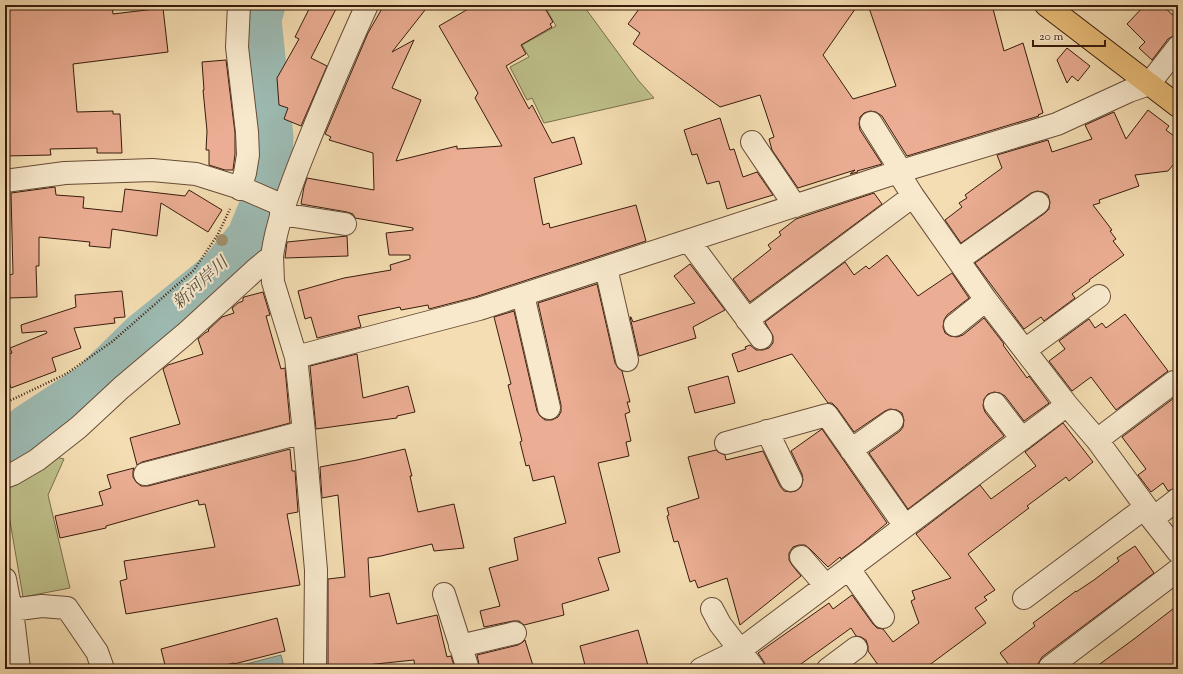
<svg xmlns="http://www.w3.org/2000/svg" width="1183" height="674" viewBox="0 0 1183 674" font-family="'Sorts Mill Goudy','Noto Serif JP',serif">
<rect width="100%" height="100%" fill="#f4ddb2"/>
<filter id="stains"><feTurbulence type="fractalNoise" baseFrequency=".005" numOctaves="4"/><feColorMatrix values="0 0 0 0 .2 0 0 0 0 .09 0 0 0 0 .02 0 0 0 .5 -.17"/></filter>
<radialGradient id="worn" r=".72"><stop offset=".6" stop-color="#630" stop-opacity="0"/><stop offset="1" stop-color="#630" stop-opacity=".3"/></radialGradient>
<path fill="#bec08a" stroke="#7b6e4c" d="M544 5H583L638 80 654 98 544 123 532 98 527 100 510 67 529 57 522 45 556 26Z
M52 456 64 459 48 495 70 588 23 597 6 498 11 486Z"/>
<path fill="#9dbbb3" stroke="#757b71" d="M281 655 283 663 279 669H227Z"/>
<g fill="none" stroke-linecap="round" stroke-linejoin="round">
<path stroke="#9dbbb3" stroke-width="43" d="M5 448 27 426 91 384 141 335 220 271 248 237 262 203 270 172 272 137 260 19 264 5"/>
</g>
<path fill="#ebad93" stroke="#381c0d" d="M60 5H112L113 14 163 8 168 52 73 64 77 112 113 111V114H120L122 153H97V148L50 149 51 155 5 156V10Z
M311 5H338L311 58 327 66 301 126 284 119 288 108 279 105 277 78 299 39 295 37Z
M384 5H429L392 52 414 40 392 88 421 100 396 161 457 146V149L502 146 475 98 478 93 439 26 475 5H543L553 22 550 24 552 27 521 45 526 54 506 66 529 109 532 105 552 143 574 137 582 164 534 178 543 225 549 223 550 228 636 205 646 241 475 297 429 309 428 305 401 310 400 307 358 316 361 327 317 338 311 317 305 319 298 291 344 278 391 270 390 265 410 259V255H389L386 233 413 230V228L355 218 353 214 347 212 301 204 304 187 307 178 374 190 373 153 329 140 331 137 325 134 368 33Z
M642 5H858L823 55 853 99 896 86 868 5H992L1004 51 1023 43 1043 113 1038 115 1039 116 907 156 882 116 876 112 870 111 864 113 860 117 859 124 860 130 882 164 857 171 858 172 850 174 855 170 798 188 772 150 769 139 774 137 760 95 720 107 633 44 640 33 628 24Z
M1145 5H1162L1178 20V35L1173 36 1168 39 1152 60 1139 48 1145 42 1127 24Z
M1067 48 1090 66 1078 81 1072 76 1067 83 1057 60Z
M226 60 235 133V154L233 170H225L209 165V150H206L207 131 203 90H204L202 62Z
M1148 110 1169 126 1166 130 1178 139V159L1168 171 1135 175 1139 186 1099 200 1100 203 1093 205 1112 230 1110 231 1116 239 1113 241 1124 255 1089 280 1090 281 1072 294 1075 298 1044 321 1041 317 1024 329 975 263 1045 213 1049 209 1050 202 1048 195 1043 192 1037 191 1031 193 961 243 945 220 962 207 959 203 967 198 965 195 1002 168 997 155 1048 140 1052 152 1092 139 1085 125 1114 112 1126 139Z
M720 118 730 150 734 149 743 177 757 172 773 195 727 209 719 181 707 184 697 154 692 155 684 130Z
M55 187 56 195 84 197 83 208 122 212 125 189 185 196 189 190 222 210 208 232 161 203 157 236 112 229 110 248 89 246 90 242 39 237V266H36L37 297 9 298V275L13 274 11 193Z
M874 193 882 204 750 302 733 279 771 249 768 245 781 235 779 232 796 219Z
M347 236 348 256 285 258 287 242Z
M887 255 918 296 952 273 969 298 947 315 944 320 943 327 945 333 950 336 957 337 963 335 984 318 1004 344 1003 345 1027 378 1029 376 1049 403 1024 421 1005 396 1000 393 994 392 988 394 984 399 983 406 985 412 1004 436 908 509 869 453 900 431 903 427 904 420 902 413 897 410 890 409 885 411 854 432 837 408 832 403H828L792 354 738 372 732 354 746 349 745 347 750 345 756 350H763L769 348 773 343V336L765 322 845 262 854 275 866 266 869 269Z
M690 264 725 310 693 327 696 338 639 356 630 317H631L633 322 695 303 674 276Z
M597 284 615 363 618 368 622 371 630 402H627L630 412 625 414 631 441 626 442 629 456 598 463 620 552 598 558 609 590 562 604 564 615 524 625 519 621H513L484 627 480 611 500 606 489 568 518 560 514 538 566 523 554 476 533 481 529 465 526 466 520 442 522 441 508 385 511 384 494 317 514 311 537 411 540 416 545 420H552L558 417 561 412V405L538 303Z
M122 291 125 317 114 318 115 323 74 328 81 348 52 358 56 371 11 388 5 371V356L12 353 10 348 47 333 46 331 22 333 21 325 76 307 75 295Z
M263 292 270 315 266 316 281 369 285 368 290 423 142 462 137 465 130 438 180 424 163 369 168 365 203 354 198 339 205 333 209 331 208 330 222 317 234 313 232 308 238 303 243 301V298L244 297Z
M1125 314 1168 371 1116 410 1091 377 1072 391 1049 361 1065 349 1059 341 1089 319 1095 328 1102 323 1106 328Z
M357 354 363 398 408 386 415 412 397 416V418L316 429 310 366Z
M728 376 735 403 695 413 688 387Z
M1178 395V487L1168 491 1163 483 1151 492 1138 475 1146 469 1122 437Z
M1063 423 1093 462 1069 481 1066 477 1027 506 1029 508 968 554 995 590 984 597 987 600 975 608 986 623 924 669H881L868 651V646L866 640 861 637 856 636 851 628 794 669H766L764 662 758 653 829 603 833 609 852 595 873 624 877 628 883 629 893 642 919 623 911 601 915 599 912 591 951 578 916 534 980 485 991 499 1036 466 1025 452Z
M822 429 887 523 859 546 841 559 840 557 828 567 810 549 805 545H799L793 547 789 553V560L792 565 801 576 740 625 727 578 698 588 695 580 690 582 678 541 674 542 667 516 669 515 667 508 699 498 688 457 716 450 718 452 725 455 726 460 763 451 780 486 784 491 791 492 796 491 801 487 803 480 802 474 791 451Z
M290 449 292 471H295L298 512 287 514 300 585 126 614 120 581 127 579 124 561 215 547 205 504 199 505 198 500 106 526V528L60 538 55 516 103 505 99 492 111 488 107 475 134 468 133 471V477L136 482 141 486H148Z
M405 449 412 476H410L418 512 454 504 464 548 434 551 432 544 381 556 368 558 370 597 389 593 397 624 437 615 447 657 451 656 455 669H415L414 660 328 669V579L345 577 338 495 322 498 320 467 357 460Z
M1135 546 1154 573 1042 657 1038 664 1032 669H1012L1000 653 1035 626 1033 623 1076 591V592L1094 580 1119 561 1117 558Z
M1178 605V669H1093L1134 639Z
M277 618 285 651 234 664V663L209 669H166L161 649Z
M638 630 649 669H586L580 646Z
M525 640 534 669H480L477 655 518 645 523 642Z"/>
<g fill="none" stroke-linecap="round" stroke-linejoin="round">
<g stroke="#674c36" stroke-width="24">
<path id="minor" d="M239 5 237 47 247 132 248 155 245 173 240 189
M871 123 901 171
M752 142 795 206
M898 172 913 196 986 300 1067 405 1097 440 1146 507 1152 519 1178 552
M5 181 65 173 152 170 196 174 247 190 284 206
M281 214 345 224
M689 241 761 338
M272 256 273 282 296 357 304 432 316 570 315 669
M958 260 1038 203
M606 268 627 360
M523 295 549 408
M747 320 913 196
M955 325 986 300
M1025 350 1099 296
M296 357 479 309 898 172 1057 124 1129 91 1149 84 1178 47
M995 404 1022 439
M767 431 791 480
M1097 440 1174 382
M726 443 827 415 905 526
M851 450 892 421
M145 474 304 432
M5 477 13 474 37 460 79 427 121 388 185 334 255 270 272 256C277 222 289 191 301 160 322 107 344 56 367 5
M1152 519 1178 499
M801 557 826 586
M849 569 883 617
M5 579 14 626 19 669
M444 594 468 669
M1024 598 1146 507
M712 609 720 624 740 650 1067 405
M11 610 42 606 67 608 97 652 103 669
M460 646 515 633
M1050 667 1178 570
M701 669 740 650 754 669
M828 669 856 648"/>
</g>
<g stroke="#381c0d" stroke-width="24">
<path id="major" d="M1046 5 1178 106"/>
</g>
<path stroke="#381c0d" stroke-width="2.5" stroke-dasharray="1 2" stroke-linecap="butt" d="M5 403 66 374 113 341 194 270 218 234 230 209"/>
<use href="#minor" stroke="#f8e9cd" stroke-width="22"/>
<use href="#major" stroke="#eabe79" stroke-width="22"/>
</g>
<circle fill="#a38e6c" cx="222" cy="240" r="6"/>
<g text-anchor="middle" dominant-baseline="central" stroke-width="4" stroke-linejoin="round" paint-order="stroke">
<g font-size="17" font-style="italic" fill="#564c3f" stroke="#f8e9cd">
<text transform="translate(201 284) rotate(-42)">新河岸川</text>
</g>
</g>
<rect width="1183" height="674" fill="none" stroke="#f4ddb2" stroke-width="20"/>
<rect x="6" y="6" width="1171" height="662" fill="none" stroke="#381c0d" stroke-width="2"/>
<rect x="10" y="10" width="1163" height="654" fill="none" stroke="#381c0d"/>
<path d="M1033 40v6h72v-6" fill="none" stroke="#381c0d" stroke-width="2"/>
<text x="1039" y="40" font-size="12" fill="#381c0d" stroke="#f8e9cd" stroke-width="3" paint-order="stroke">20 m</text>
<rect width="100%" height="100%" filter="url(#stains)"/>
<rect width="100%" height="100%" fill="url(#worn)"/>
</svg>
